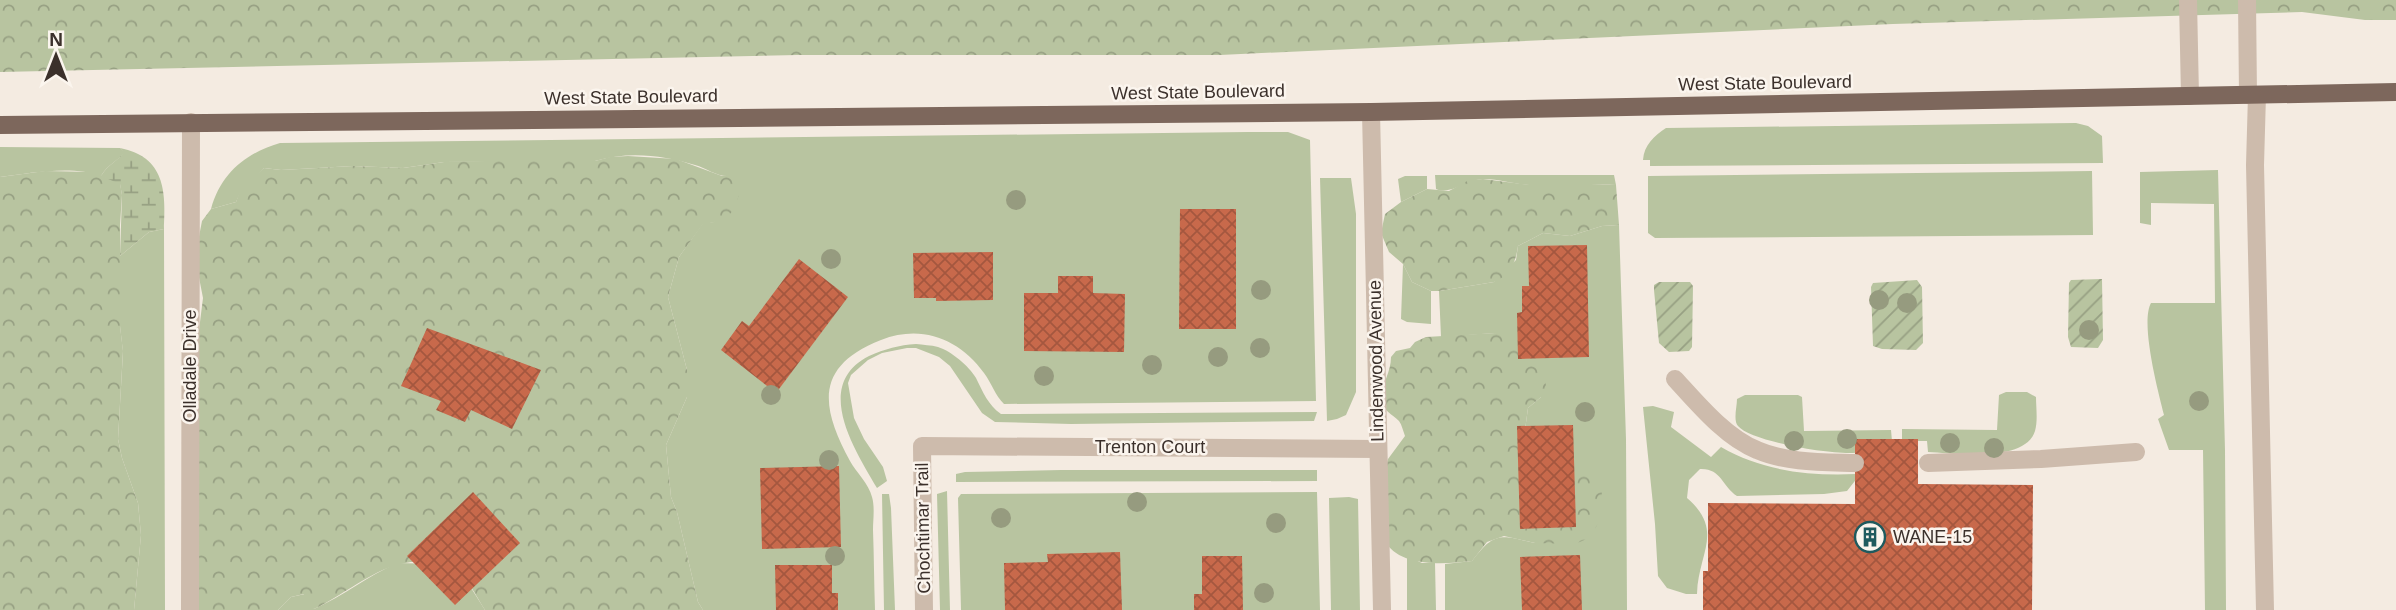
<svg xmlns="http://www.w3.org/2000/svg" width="2396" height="610" viewBox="0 0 2396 610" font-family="Helvetica,sans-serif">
<defs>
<pattern id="forest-crowns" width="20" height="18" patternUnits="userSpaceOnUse" patternTransform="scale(1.75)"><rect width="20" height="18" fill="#b8c4a0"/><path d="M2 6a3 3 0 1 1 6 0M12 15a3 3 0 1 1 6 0" fill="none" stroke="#97a083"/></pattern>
<pattern id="wetland-marsh" width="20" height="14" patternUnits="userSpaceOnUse" patternTransform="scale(1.75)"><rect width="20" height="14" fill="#b8c4a0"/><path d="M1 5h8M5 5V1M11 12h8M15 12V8" fill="none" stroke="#97a083"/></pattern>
<pattern id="garden-furrows" width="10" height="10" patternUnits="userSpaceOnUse" patternTransform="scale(1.75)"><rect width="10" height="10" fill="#b8c4a0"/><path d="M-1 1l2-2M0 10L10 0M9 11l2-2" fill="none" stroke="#97a083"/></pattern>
<pattern id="building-cross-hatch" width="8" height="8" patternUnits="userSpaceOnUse" patternTransform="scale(1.75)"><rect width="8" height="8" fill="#c8694b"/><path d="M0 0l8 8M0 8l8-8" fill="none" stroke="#a4573f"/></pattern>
</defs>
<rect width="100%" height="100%" fill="#f4ebe1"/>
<path fill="#b8c4a0" d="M2076 123 2088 126 2102 136 2103 163 1650 166V160H1643C1644 145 1654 136 1666 128Z
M1248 132H1288L1310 140 1316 401 1004 404C995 395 992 384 984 373 959 339 922 324 881 340 815 366 820 406 850 461 856 472 869 484 872 497 875 507 873 520 873 530 874 556 874 583 875 610H703L698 602 677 512 671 497 666 445 687 397V370L668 297 679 257 703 223 714 222 733 187 727 176C716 176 706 168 695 165 663 155 628 151 595 161L444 162 403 168 353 166 281 170 264 168 240 193 236 202 211 209C221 173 246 153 280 143Z
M0 147 120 148 125 152C117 162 108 164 101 176 73 165 30 173 0 177Z
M2218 170 2225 450 2226 610H2205L2203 450H2169L2158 419 2164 415C2158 391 2140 323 2151 303H2215L2214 204 2151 203V225L2140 223V172Z
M2092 171 2093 235 1655 238 1648 233V176Z
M1435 175H1614L1616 185C1587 184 1558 187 1529 185 1514 184 1496 178 1481 179 1465 181 1450 195 1436 189Z
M1405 176H1427V189L1401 202 1398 179Z
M1320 178H1351L1356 214V392L1346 415 1337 419 1327 421Z
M1619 225 1626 439 1627 610H1445V564L1472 561C1495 531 1500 535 1535 543L1558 457 1525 430 1528 408 1541 397 1495 333 1441 337 1439 291 1494 282 1516 260 1518 246 1543 233 1570 236 1602 226Z
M164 229 165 610H134L141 535 138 503 122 458 118 439 123 352 120 326V256L149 232Z
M1403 264 1412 282 1431 291V324L1407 322 1401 319Z
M916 344C923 345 931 345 938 347 951 351 969 366 976 378 983 392 988 405 1001 414L1317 412 1314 421 1071 424 995 422 982 413 950 366 939 357 916 348H907L882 353 868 360 851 375 848 383 854 418 864 439 883 467 887 481 877 488C855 450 812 385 869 356 885 349 899 345 916 344Z
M2006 392H2027L2036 397C2036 407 2038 421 2035 431 2025 463 1954 453 1928 452L1927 441H1902V429L1997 430 1999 395Z
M1745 395H1798L1802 397 1804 431 1891 430 1892 441C1882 445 1871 450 1861 452 1841 457 1751 442 1738 426 1733 420 1737 407 1737 399Z
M1653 406 1674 412 1671 427 1711 457 1721 447C1763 471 1808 476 1856 474L1858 477 1847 491 1824 494 1737 496C1722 486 1721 468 1700 469L1689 480 1687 498C1725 531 1698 553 1697 594H1686L1667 588 1658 576 1655 524 1643 407Z
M1061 470H1317V481L956 482V474L965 472Z
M947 491 950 610H940L937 494Z
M1317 492 1320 610H961L958 498 961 494Z
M882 494H889L891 508 895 610H884Z
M1349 497 1358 499 1360 610H1331L1329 498Z
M1407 556 1422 563H1435L1436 610H1407Z
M397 563 438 564 466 580 485 610H278L291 597 305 594 314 609C343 596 368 576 397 563Z"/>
<path fill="url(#forest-crowns)" d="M0 0H2396V20H2365L2302 12 1893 24 1220 55H797L0 72Z
M628 156 676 159 722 176 738 174 739 180 733 187 739 194C733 217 726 221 703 224L679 257 668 297 687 370V397L666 445 671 497 677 512 698 602 703 610H485C479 601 474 590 467 582 463 577 455 574 449 570 399 543 357 589 314 609L306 606 304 594 291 597 278 610H182L199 330 203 298 195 257 202 221 211 209 236 202 241 188 264 168 281 170 353 166 403 168 444 162 485 161H595L610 157Z
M45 171 93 172 120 183 122 195 120 225V326L123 351 118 439 122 458 138 503 141 535 134 610H0V177Z
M1483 179 1530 185H1616L1619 225 1602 226 1570 236 1543 233 1518 246C1516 262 1510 276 1494 282L1439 291H1431L1412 282 1403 264 1389 252 1381 233 1385 214 1401 202 1427 189 1449 191 1469 180Z
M1495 333 1537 342 1543 348 1546 387 1541 397 1528 408 1525 430 1558 457 1584 461 1598 472 1602 487 1601 519 1589 538 1575 544 1535 543 1504 536 1487 542 1472 561C1446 564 1403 568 1386 543V465L1388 459 1405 436C1403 431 1402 425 1399 421 1392 414 1383 411 1382 400 1381 384 1391 373 1391 357L1396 351 1410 348 1415 342 1426 337Z"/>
<path fill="url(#wetland-marsh)" d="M120 148C165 157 166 191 164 229L149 232 120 256 122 195 120 184 101 176C108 164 117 162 124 152Z"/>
<path fill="url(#garden-furrows)" d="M2102 279 2103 340 2098 348 2071 347 2068 337 2069 283 2071 280Z
M1917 280 1922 287 1923 343 1916 350 1882 349 1873 346 1871 287 1873 283Z
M1659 282H1690L1693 286 1692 347 1689 351 1669 352 1659 343 1654 290V285Z"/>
<path fill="url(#building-cross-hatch)" d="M1180 209H1236V329H1179Z
M1587 245 1589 357 1518 359 1517 313 1522 312V286H1529L1528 246Z
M993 252V300L936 301V298H914L913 253Z
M799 259 848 297 776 393 721 350 742 321 749 326Z
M1058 276H1093V293L1125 294 1124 352 1024 351V293H1058Z
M427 328 541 370 512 429 471 410 465 422 436 410 441 401 401 386Z
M1573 425 1576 527 1520 529 1517 426Z
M1855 439H1918V484L2033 485 2032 610H1703V571H1708V503L1855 504Z
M839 466 841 547 762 549 760 468Z
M473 492 520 543 455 605 407 556Z
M1120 552 1122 610H1005L1004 563 1048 562 1047 554Z
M1580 555 1582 610H1522L1520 557Z
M1202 556H1242L1243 610H1194V594H1202Z
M775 565H832V593H838V610H776Z"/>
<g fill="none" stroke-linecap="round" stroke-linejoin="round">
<path stroke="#cdbbac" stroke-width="18" d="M2257 95 2255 165 2265 610
M1675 379C1697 403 1726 438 1757 450 1787 463 1823 462 1855 463
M1928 463 2041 459 2136 452"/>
<path stroke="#cdbbac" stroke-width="18" d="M2188 0 2190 96
M2247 0 2248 95
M190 610 191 122
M924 610 922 446 1378 449"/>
<path stroke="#cdbbac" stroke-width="18" d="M1371 112 1382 610"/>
<path stroke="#7d675c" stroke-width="18" d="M0 125 1371 112 2396 92"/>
</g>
<g fill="#969b7f">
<circle cx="1016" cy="200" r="10"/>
<circle cx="831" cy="259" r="10"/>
<circle cx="1261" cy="290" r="10"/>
<circle cx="1879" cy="300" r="10"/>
<circle cx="1907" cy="303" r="10"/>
<circle cx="2089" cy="330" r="10"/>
<circle cx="1260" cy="348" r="10"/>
<circle cx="1218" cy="357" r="10"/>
<circle cx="1152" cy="365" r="10"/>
<circle cx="1044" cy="376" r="10"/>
<circle cx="771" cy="395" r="10"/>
<circle cx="2199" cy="401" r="10"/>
<circle cx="1585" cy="412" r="10"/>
<circle cx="1847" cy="439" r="10"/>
<circle cx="1794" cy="441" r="10"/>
<circle cx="1950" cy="443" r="10"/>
<circle cx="1994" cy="448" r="10"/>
<circle cx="829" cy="460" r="10"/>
<circle cx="1137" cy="502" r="10"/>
<circle cx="1001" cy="518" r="10"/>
<circle cx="1276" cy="523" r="10"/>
<circle cx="835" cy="556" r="10"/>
<circle cx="1264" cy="593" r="10"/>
</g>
<defs>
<g id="building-ring" transform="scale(1.575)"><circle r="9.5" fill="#fbf5ee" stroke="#1f5a5e" stroke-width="1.5"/><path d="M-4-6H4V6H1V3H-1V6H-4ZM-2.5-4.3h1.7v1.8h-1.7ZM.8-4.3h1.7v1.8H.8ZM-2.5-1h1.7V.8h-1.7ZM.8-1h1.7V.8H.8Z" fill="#1f5a5e"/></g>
</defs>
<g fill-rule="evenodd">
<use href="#building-ring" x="1870" y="537"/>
</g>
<g text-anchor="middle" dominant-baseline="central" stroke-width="5" stroke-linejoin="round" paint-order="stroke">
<g font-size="18" fill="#3b302b" stroke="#fbf5ee">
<text transform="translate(1765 83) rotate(-1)">West State Boulevard</text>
<text transform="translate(1198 92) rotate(-1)">West State Boulevard</text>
<text transform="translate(631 97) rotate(-1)">West State Boulevard</text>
<text transform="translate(1376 361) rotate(-91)">Lindenwood Avenue</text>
<text transform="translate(190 366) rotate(-90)">Olladale Drive</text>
<text x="1150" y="447">Trenton Court</text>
<text transform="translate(923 528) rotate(-91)">Chochtimar Trail</text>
</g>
<g font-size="18" fill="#3b302b" stroke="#fbf5ee" text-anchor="start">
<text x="1893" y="537">WANE-15</text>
</g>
</g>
<g transform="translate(56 56)" stroke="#fbf5ee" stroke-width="5" paint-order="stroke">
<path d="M0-5L12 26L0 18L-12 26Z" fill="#3b302b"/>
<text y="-10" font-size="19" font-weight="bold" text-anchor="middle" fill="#3b302b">N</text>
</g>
</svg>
